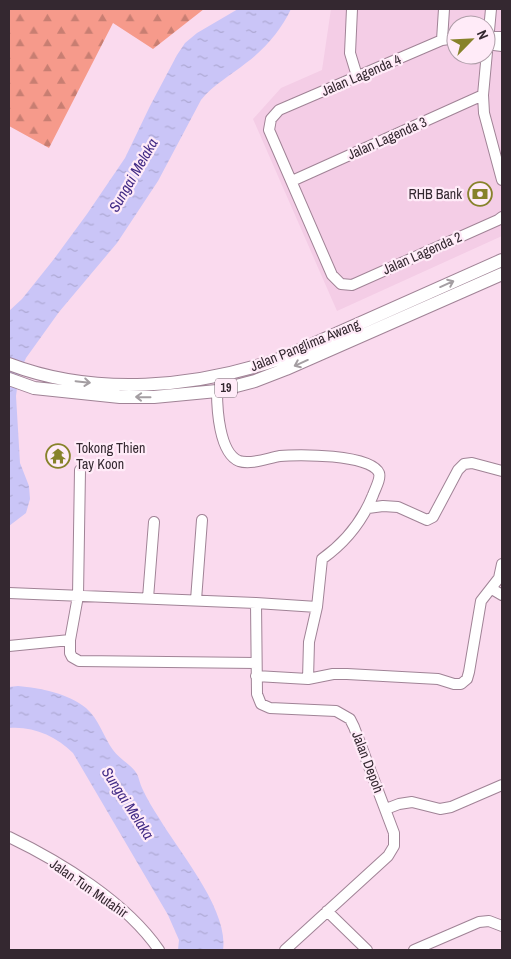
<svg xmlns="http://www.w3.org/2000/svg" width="511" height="959" viewBox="0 0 511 959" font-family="'Archivo Narrow',sans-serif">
<defs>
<pattern id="forest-firs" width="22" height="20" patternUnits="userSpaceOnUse" patternTransform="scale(1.25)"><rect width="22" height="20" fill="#f69a8b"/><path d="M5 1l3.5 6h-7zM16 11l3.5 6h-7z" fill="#c87e72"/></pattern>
<pattern id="water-ripples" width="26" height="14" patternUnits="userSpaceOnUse" patternTransform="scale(1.25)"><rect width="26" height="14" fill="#cac5f7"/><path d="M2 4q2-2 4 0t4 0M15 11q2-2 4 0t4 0" fill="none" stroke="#aea9d4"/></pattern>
</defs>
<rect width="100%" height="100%" fill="#fadaee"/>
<path fill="#f4cde6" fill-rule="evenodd" d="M331 9H502V236L337 311 253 119 281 88 322 70ZM456 25H486V55H456Z"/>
<path fill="url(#forest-firs)" d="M9 9H204L153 49 113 23 49 148 9 126Z"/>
<path fill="url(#water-ripples)" d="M238 9H291C281 30 265 49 246 63 231 75 213 85 201 100L158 181 117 243 59 312 26 358 19 374 16 396 20 463 29 486 30 499 26 513 9 526V311L22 299 54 259 87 214 125 158 150 106 177 55 185 43 197 33Z
M18 686C41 688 67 693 86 708 99 719 103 736 113 750 119 759 131 764 137 774 139 778 140 784 142 788 147 799 153 809 159 818 179 852 229 910 223 950H178L179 940 168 915 73 753C56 736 33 726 9 728V687Z"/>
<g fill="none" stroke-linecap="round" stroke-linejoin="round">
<g stroke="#a08396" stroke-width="12">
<path id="minor" d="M352 9 350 53 357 76
M491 9 483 95 484 113 502 180
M486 37H502
M456 38 442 40 279 110 271 119 269 130 332 275 341 284 352 285 498 220 502 217
M442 40 444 9
M486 44 502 46
M292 181 483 95
M217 391C217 408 219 453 239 461 251 465 268 458 280 456 297 454 371 454 379 473 381 479 375 489 373 495 362 522 346 542 322 559L317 607 309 642 308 679
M80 470 78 596 70 640V653L72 657 79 661 256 663
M368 508 383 506 398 507 427 520 433 517 458 470 464 464 472 463 502 471
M492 589 502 595
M9 593 256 603 257 694 261 704 270 708 336 711 350 719 354 727 394 833V846L388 856 285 950
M148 598 154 522
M196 600 202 520
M256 603 317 607
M9 646 70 640
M256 676 308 679 333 674H347L438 679 454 684H461L467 679 469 672 481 601 499 578 502 564
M386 809 399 804 412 802 440 809 451 807 502 785
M9 837C61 862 126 902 159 950
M327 911 367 950
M414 950 479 922 489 921 502 926"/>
</g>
<g stroke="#a08396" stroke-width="14">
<path id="major" d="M9 364C96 397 195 388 282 358L502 260
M9 379 34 388 120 397H154L217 391 255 381 286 369 502 274"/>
</g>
<use href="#minor" stroke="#fff" stroke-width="10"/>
<use href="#major" stroke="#fff" stroke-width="12"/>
</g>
<defs><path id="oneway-shaft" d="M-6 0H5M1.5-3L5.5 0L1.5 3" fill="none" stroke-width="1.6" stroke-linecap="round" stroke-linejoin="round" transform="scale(1.25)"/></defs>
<g stroke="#a49ea2">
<use href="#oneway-shaft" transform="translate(447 284) rotate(-24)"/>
<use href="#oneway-shaft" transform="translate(301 363) rotate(156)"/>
<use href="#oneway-shaft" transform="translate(83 382) rotate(6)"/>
<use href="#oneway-shaft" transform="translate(143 397) rotate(-179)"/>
</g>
<defs>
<g id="bank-ring" transform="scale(1.25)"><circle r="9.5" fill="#ffebf8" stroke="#87822a" stroke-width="1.5"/><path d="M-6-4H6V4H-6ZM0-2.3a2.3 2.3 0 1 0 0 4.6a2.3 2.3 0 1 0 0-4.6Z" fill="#87822a"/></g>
<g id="temple-ring" transform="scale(1.25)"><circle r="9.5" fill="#ffebf8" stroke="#87822a" stroke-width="1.5"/><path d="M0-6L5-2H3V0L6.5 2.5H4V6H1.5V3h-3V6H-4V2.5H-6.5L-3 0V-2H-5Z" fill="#87822a"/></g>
</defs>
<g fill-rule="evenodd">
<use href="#bank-ring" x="480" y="194"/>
<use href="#temple-ring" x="58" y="456"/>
</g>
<g text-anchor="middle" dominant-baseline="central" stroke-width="4.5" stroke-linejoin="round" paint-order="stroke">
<rect fill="#ffebf8" stroke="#71626c" stroke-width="1" x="215" y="378.5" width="22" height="19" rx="4"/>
<g font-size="12" font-weight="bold" fill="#342830">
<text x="226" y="388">19</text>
</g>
<g font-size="14" fill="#342830" stroke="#ffebf8">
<text transform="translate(361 75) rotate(-23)">Jalan Lagenda 4</text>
<text transform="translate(387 138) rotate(-24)">Jalan Lagenda 3</text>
<text transform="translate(422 253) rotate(-24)">Jalan Lagenda 2</text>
<text transform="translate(305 345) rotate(-22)">Jalan Panglima Awang</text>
<text transform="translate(368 762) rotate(69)">Jalan Depoh</text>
<text transform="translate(89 888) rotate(35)">Jalan Tun Mutahir</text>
</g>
<g font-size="14" fill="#342830" stroke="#ffebf8" text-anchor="end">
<text x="462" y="194">RHB Bank</text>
<text x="76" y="448" text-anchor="start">Tokong Thien<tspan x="76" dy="16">Tay Koon</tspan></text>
</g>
<g font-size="15" font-style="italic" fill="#412a85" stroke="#ffebf8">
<text transform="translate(133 175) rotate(-60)">Sungai Melaka</text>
<text transform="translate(128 803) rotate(57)">Sungai Melaka</text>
</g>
</g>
<rect width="511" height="959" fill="none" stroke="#342830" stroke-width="20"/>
<g transform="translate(471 40) rotate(66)"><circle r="24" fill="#ffebf8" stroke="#ae9da8"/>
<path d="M0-4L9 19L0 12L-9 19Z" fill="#87822a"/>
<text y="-8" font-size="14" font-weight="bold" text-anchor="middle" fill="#342830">N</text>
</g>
</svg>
